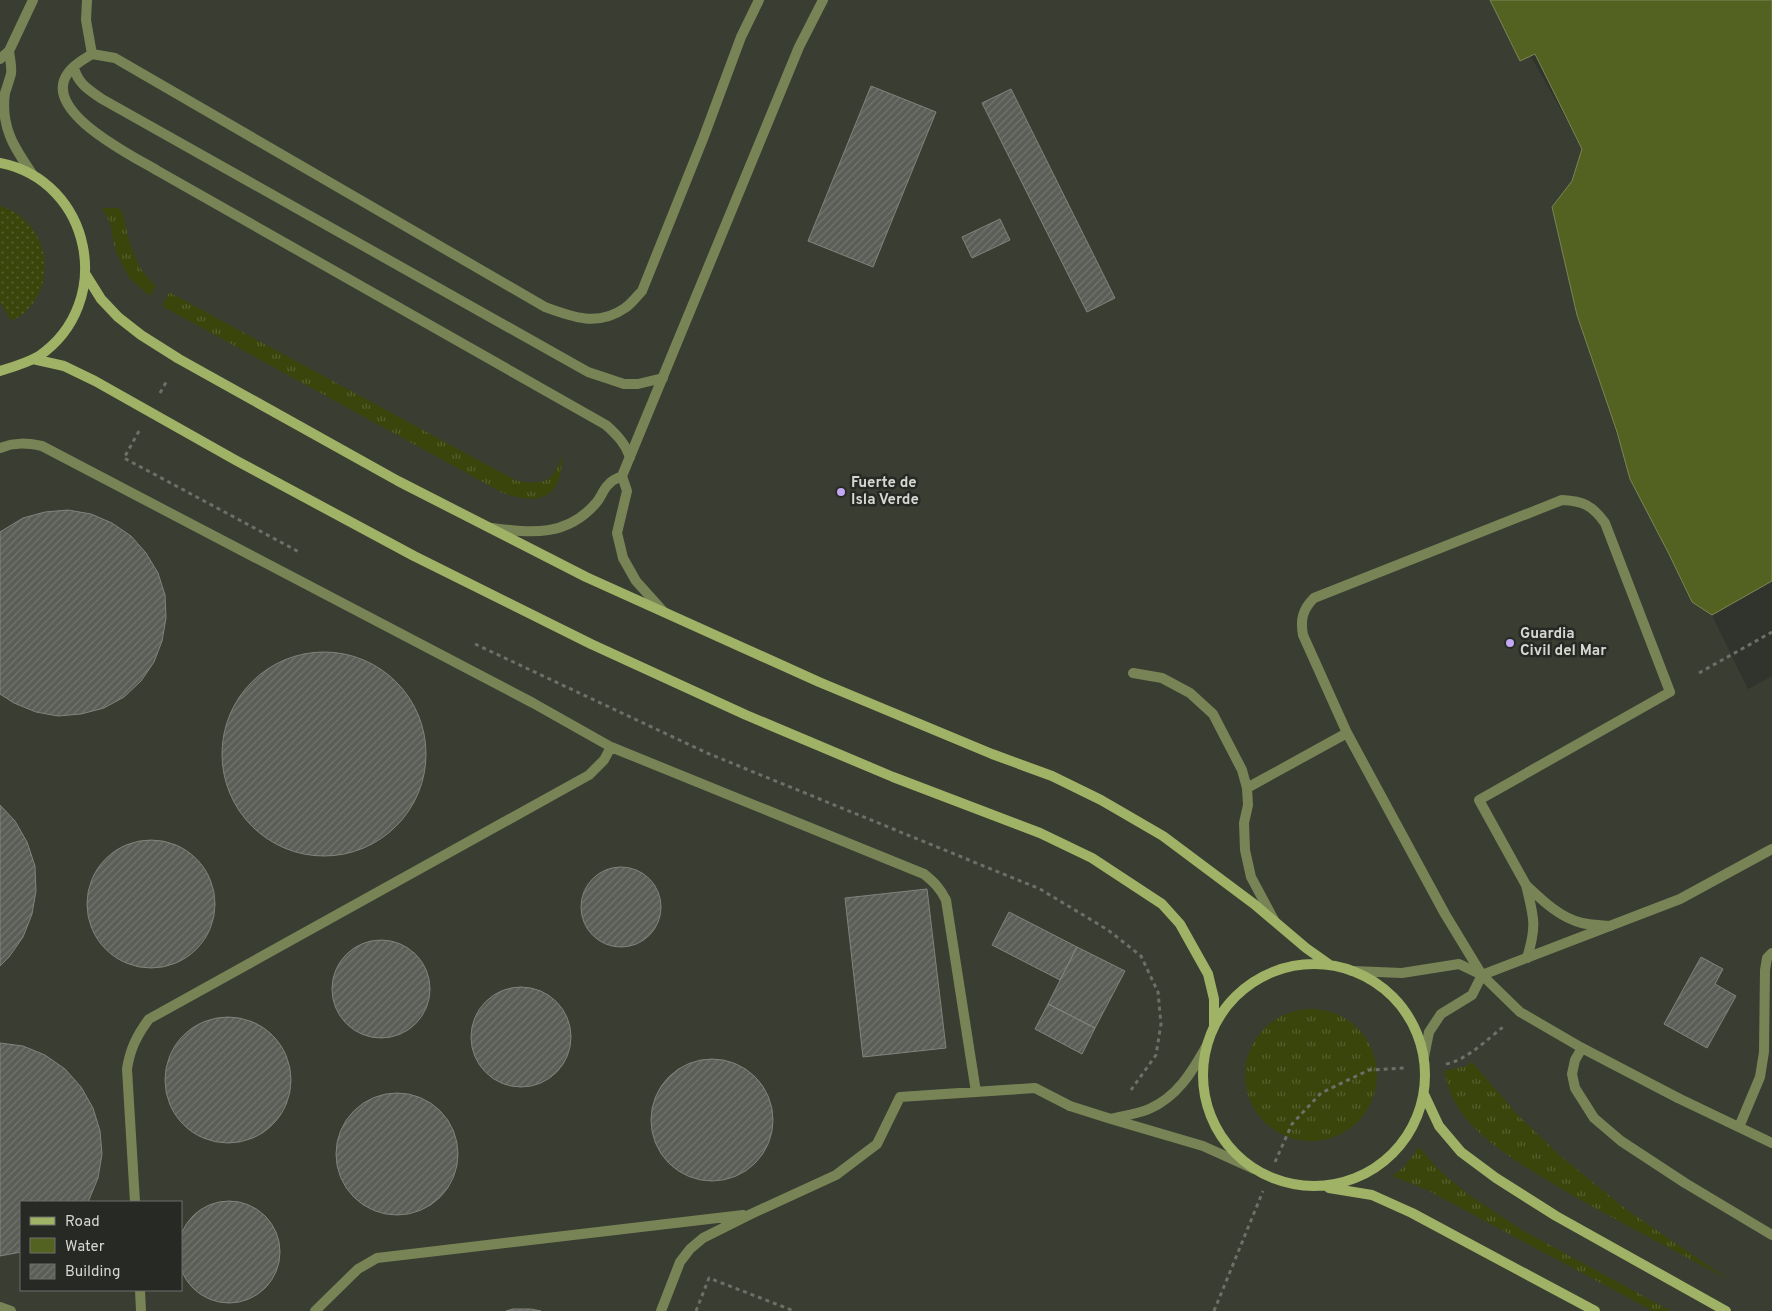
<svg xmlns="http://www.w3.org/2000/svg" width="1772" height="1311" viewBox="0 0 1772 1311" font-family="Overpass,sans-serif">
<defs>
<pattern id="grass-tufts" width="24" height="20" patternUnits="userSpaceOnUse" patternTransform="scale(1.25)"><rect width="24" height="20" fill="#3a450c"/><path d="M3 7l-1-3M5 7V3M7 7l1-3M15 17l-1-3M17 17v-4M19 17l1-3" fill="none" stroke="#565f2e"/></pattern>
<pattern id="garden-dots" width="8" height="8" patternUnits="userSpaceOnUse" patternTransform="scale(1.25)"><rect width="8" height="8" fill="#3a450c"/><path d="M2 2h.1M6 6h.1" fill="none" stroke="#565f2e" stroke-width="1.8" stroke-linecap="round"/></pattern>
<pattern id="building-hatch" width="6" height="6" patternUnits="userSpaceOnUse" patternTransform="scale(1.25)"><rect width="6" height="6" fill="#5b5d57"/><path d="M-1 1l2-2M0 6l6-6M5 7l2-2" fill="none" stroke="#72746e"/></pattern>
</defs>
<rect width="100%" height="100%" fill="#31332d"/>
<path fill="#3a3d32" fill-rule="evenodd" d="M0 0H1499L1583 149 1572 181 1552 207 1577 315 1622 450 1691 602 1712 615 1748 689 1772 676V1311H0ZM21 1202H181V1290H21Z"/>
<path fill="url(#grass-tufts)" d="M102 208H119L123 214C129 241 134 267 156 286L150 296 130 279 122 264 115 249 110 223Z
M169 292 517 481C546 484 551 484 562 456 562 500 538 506 501 492L162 306Z
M1245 1075a66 66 0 1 1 132 0a66 66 0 1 1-132 0Z
M1472 1062 1516 1113 1557 1153 1627 1210 1731 1281C1674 1250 1616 1221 1560 1188 1529 1169 1493 1149 1468 1121 1455 1107 1448 1089 1444 1071L1466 1066Z
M1419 1147 1441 1172 1469 1195 1522 1230 1671 1311H1653L1457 1206 1425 1189 1392 1176 1405 1166Z"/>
<path fill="url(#garden-dots)" d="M0 206C46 219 61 281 24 313 21 316 15 319 11 321L0 302Z"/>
<path fill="#546221" stroke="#7b8556" d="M1490 0H1772V581L1712 615 1692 602 1669 554 1630 479 1617 432 1577 315 1552 207 1572 181 1582 149 1535 54 1520 61Z"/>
<path fill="url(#building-hatch)" stroke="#82837d" d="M871 86 936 112 873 267 808 241Z
M1011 89 1115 298 1087 312 982 103Z
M1000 219 1010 240 972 258 962 237Z
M68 510 91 514 112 523 131 536 146 553 158 573 165 595 166 618 162 641 154 662 141 681 124 697 104 708 81 714 58 716 36 712 14 703 0 694V532L23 518 45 512Z
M222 754a102 102 0 1 1 204 0a102 102 0 1 1-204 0Z
M0 805 15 821 27 842 35 866 36 891 32 914 23 937 9 957 0 966Z
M87 904a64 64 0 1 1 128 0a64 64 0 1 1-128 0Z
M581 907a40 40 0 1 1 80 0a40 40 0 1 1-80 0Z
M927 889 946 1048 863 1057 845 898Z
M1009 912 1077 947 1060 980 992 945Z
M332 989a49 49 0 1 1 98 0a49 49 0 1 1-98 0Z
M1077 947 1125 971 1095 1028 1048 1004Z
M1701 957 1723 969 1715 984 1736 996 1707 1048 1664 1024Z
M471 1037a50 50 0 1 1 100 0a50 50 0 1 1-100 0Z
M1048 1004 1095 1028 1082 1054 1035 1029Z
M165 1080a63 63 0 1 1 126 0a63 63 0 1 1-126 0Z
M0 1043 23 1046 45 1055 65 1069 81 1087 93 1108 100 1131 102 1154 98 1178 88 1202H21V1252L0 1256Z
M651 1120a61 61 0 1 1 122 0a61 61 0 1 1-122 0Z
M336 1154a61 61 0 1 1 122 0a61 61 0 1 1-122 0Z
M178 1252a51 51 0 1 1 102 0a51 51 0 1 1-102 0Z
M513 1309H531L541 1311H506Z"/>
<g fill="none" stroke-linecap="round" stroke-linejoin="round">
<path stroke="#6d6f69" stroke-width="3" stroke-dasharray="4 4" stroke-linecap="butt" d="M160 393 168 379
M139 431 124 458 301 553
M475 644 707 753 1040 889 1108 930 1141 956 1158 992 1161 1024 1156 1055 1131 1090
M1699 673 1772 632
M1446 1064C1465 1061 1488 1039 1503 1027
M1275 1162 1292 1124 1321 1093 1369 1070 1405 1068
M696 1311 709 1278 794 1311
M1214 1311 1263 1191"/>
<path stroke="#788456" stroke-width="10" d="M87 0 86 20 92 54
M74 67C77 83 89 90 102 99L588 372 624 384H638L663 378
M0 448C15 442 27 443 42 446L533 703 611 747 924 874C934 882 940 888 946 900L976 1092
M630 457C625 443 617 435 606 425L158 171C133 156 40 111 68 73 73 65 84 59 92 54L115 58 545 307C572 317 598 327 625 308 631 304 636 297 642 291L703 139 741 37 759 0
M1347 733 1303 635C1300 619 1303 609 1314 598L1562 500C1583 501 1592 505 1605 523L1670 692 1479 800 1526 885
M1247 788 1347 733 1445 914 1482 975
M1527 958C1537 925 1534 918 1526 885 1542 900 1560 918 1582 923 1591 925 1601 925 1610 926
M1582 1048 1575 1060 1572 1074 1575 1088 1594 1118 1621 1141 1685 1183 1772 1235
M1678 1098 1772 1143
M1739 1127 1760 1077 1764 1052 1765 970 1767 958 1772 953
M135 1202 127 1069C130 1049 137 1035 149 1019L589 775 604 760 611 747
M140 1290 141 1311
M0 1307 11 1311
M315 1311 358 1269 377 1258 743 1215
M661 1311 680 1262 690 1249 703 1238 751 1214 836 1175 877 1144 900 1097 1035 1088 1070 1106"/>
<path stroke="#788456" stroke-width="10" d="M9 51C10 59 12 67 11 74 9 81 7 87 5 93 0 127 15 149 33 175
M0 59 9 51 33 0
M622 476 627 491 617 533 623 558 636 581 663 611
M492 528C532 533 567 537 596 503 601 498 603 489 609 484 612 480 618 478 622 476L799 47 823 0
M1133 673 1162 678 1190 693 1213 714 1242 770 1247 788 1248 805 1244 823 1245 850 1251 877 1274 920
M1352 971 1402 973 1459 964 1482 975 1520 1012 1582 1048 1678 1098
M1206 1047C1192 1072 1177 1097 1149 1109 1137 1114 1123 1116 1111 1119L1203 1146 1254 1169
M1424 1057 1429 1032 1441 1014 1472 995 1482 975 1680 899 1772 849
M1070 1106 1111 1119"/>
<path stroke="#a0b266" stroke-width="10" d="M0 163C92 181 116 303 39 356 27 363 13 367 0 371
M86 275 101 299 118 317 141 335 179 359 398 481 586 577 819 682 992 754 1052 776 1101 800 1163 836 1254 904 1306 948 1330 965
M33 359 64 366 95 381 237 461 414 556 591 644 746 715 893 777 1040 833 1092 858 1162 904 1180 924 1208 974 1214 999V1026
M1203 1075a111 111 0 1 1 222 0a111 111 0 1 1-222 0Z
M1424 1094 1439 1126 1461 1152 1496 1178 1556 1216 1726 1311
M1329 1188 1372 1195 1412 1213 1595 1311"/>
</g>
<g fill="#c2a8f3" stroke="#272924" stroke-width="2">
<circle cx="841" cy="492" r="5"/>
<circle cx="1510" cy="643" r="5"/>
</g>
<g text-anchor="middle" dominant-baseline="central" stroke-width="5" stroke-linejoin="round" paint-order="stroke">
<g font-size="15" font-weight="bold" fill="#d6d7d3" stroke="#272924" text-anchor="start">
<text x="851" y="483">Fuerte de<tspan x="851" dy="17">Isla Verde</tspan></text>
<text x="1520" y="634">Guardia<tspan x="1520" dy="17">Civil del Mar</tspan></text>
</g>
</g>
<rect x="20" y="1201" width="162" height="90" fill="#272924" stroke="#6d6f6a"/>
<rect x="30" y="1217" width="25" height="8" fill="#a0b266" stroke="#6d6f6a"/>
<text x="65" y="1226" font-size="15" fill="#d6d7d3">Road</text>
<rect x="30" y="1238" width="25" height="15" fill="#546221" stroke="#6d6f6a"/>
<text x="65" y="1251" font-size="15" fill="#d6d7d3">Water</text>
<rect x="30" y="1264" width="25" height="15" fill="url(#building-hatch)" stroke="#6d6f6a"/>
<text x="65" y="1276" font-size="15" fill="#d6d7d3">Building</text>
</svg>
